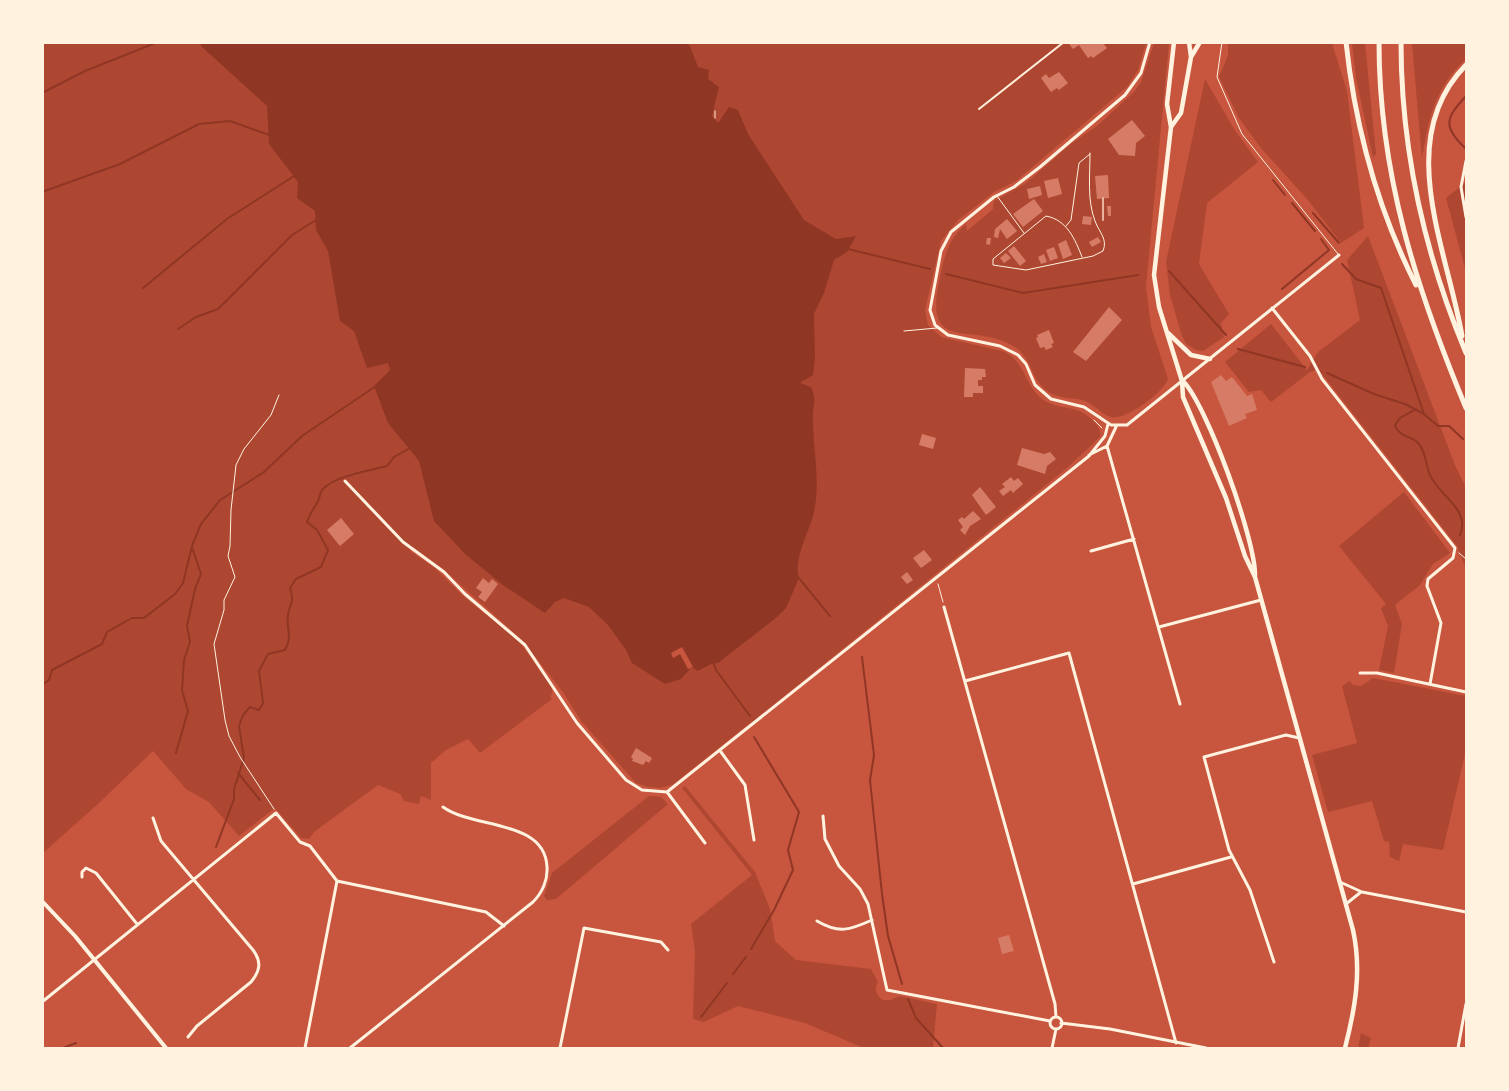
<svg xmlns="http://www.w3.org/2000/svg" width="1509" height="1091" viewBox="0 0 1509 1091" font-family="'PT Sans',sans-serif">
<rect width="100%" height="100%" fill="#c8553d"/>
<path fill="#ae4732" d="M42 43H1146L1138 70 1127 87 1016 181 994 192 958 220 941 241 925 310 928 325 941 337 1002 351C1027 360 1024 390 1047 402 1066 411 1079 404 1095 423 1099 428 1101 430 1100 437L1067 468 757 718 755 722 750 723 672 785 660 788 648 787 636 783 582 722 562 691 522 640 443 569 413 547 410 551 435 568 462 595 519 641 552 688V694L550 697 552 699 480 753 468 739 446 750 431 763V800L421 796 419 804 404 801 400 794 378 785 314 832 309 839 301 838 275 808 239 836 209 802 186 789 153 751 99 803 43 853Z
M1154 43H1169L1146 287 1151 327 1168 379C1164 392 1125 421 1111 417 1100 414 1094 403 1082 400 1069 397 1056 399 1046 390 1030 378 1032 356 1013 346 971 321 922 356 940 277 945 255 948 239 966 224L967 231 993 209 994 201 1026 183 1072 143 1097 126 1134 92 1141 82Z
M1228 43H1332L1347 91 1364 228 1341 243 1308 200 1260 147 1239 118 1219 77 1228 55Z
M1352 43H1365L1376 154 1373 157 1356 78Z
M1412 43H1466V59C1435 87 1428 120 1422 159Z
M1205 79 1234 129 1258 162 1207 203 1199 264 1229 314 1221 323 1224 337 1203 351 1196 350 1186 344 1181 333 1170 295 1166 262Z
M1466 182V272L1446 198Z
M1368 236 1455 465 1466 488V569L1457 546 1318 369 1310 372 1271 402 1261 390 1249 392 1225 362 1271 324 1307 370 1318 352 1360 320 1347 260Z
M1404 492 1450 553 1433 564 1420 585 1395 605 1402 624 1394 673 1379 670 1388 626 1381 608 1386 604 1339 546Z
M1373 678 1466 696V749L1443 850 1403 844 1399 861 1390 857 1389 842 1384 841 1372 801 1328 812 1312 755 1357 743 1342 686 1350 681 1353 685 1361 686Z
M685 786 755 872 770 909 775 941 796 960 871 969 878 982C874 989 876 996 883 1000H890L900 996 937 1004 933 1048H864L805 1023 738 1006 704 1022 693 1019 695 951 691 924 752 875 682 788Z
M649 796 661 797 668 804 556 899 547 900 544 896 552 873Z
M1361 1033 1371 1038 1368 1048H1358Z"/>
<path fill="#8f3625" d="M202 42H685L690 46 698 67 709 70 708 79 719 87 712 116 718 123 729 107 738 110 748 134 804 220 836 239 856 236 847 252 834 260 824 293 814 314 815 358 813 375 800 383 811 387C816 398 814 402 813 413 812 448 822 482 813 516 808 534 793 560 799 578L786 608 777 617 718 663 711 664 698 671 692 667 681 679 665 684 632 663 626 650 608 625 589 607 564 598 555 602 545 613 503 585 465 554 434 521 419 461 388 423 374 386 390 370 388 363 367 368 354 331 340 321 328 251 316 230 315 211 297 198 298 182 269 144 267 106 201 46Z"/>
<path fill="#c8553d" d="M682 647 693 667 688 669 680 654 673 658 671 653Z"/>
<g fill="none" stroke-linecap="round" stroke-linejoin="round">
<path stroke="#8f3625" stroke-width="2" d="M42 93 85 71 158 42
M1466 96C1446 118 1442 126 1465 148L1466 147
M1273 180 1285 195
M42 192 120 164 199 124 230 121 269 135
M1292 203 1315 231
M1313 213 1339 243
M848 249 930 269
M1342 264 1356 279 1381 288 1424 414
M1169 271 1226 335
M946 274 1023 293 1138 275
M143 288 227 219 294 176
M1282 289 1329 250 1321 239
M178 329 196 317 218 309 292 235 316 220
M1238 349 1305 367
M1327 373 1374 394 1405 404 1424 414 1438 426H1449L1463 439
M1416 409 1400 418 1395 425C1399 438 1411 435 1418 443 1427 453 1425 464 1430 475 1438 495 1471 509 1460 535
M798 577 830 616
M862 657 874 755 870 780 882 894 888 936 902 984
M713 661 716 670 750 716
M42 685 49 680 52 670 102 644 107 632 132 618H144L175 594 183 583 192 546 201 524 220 500 264 472 302 436 376 386
M176 753 188 711 182 690 184 660 190 642 187 626 195 589 201 574 192 547
M238 773 260 800
M216 847 234 799V789L244 758 239 726 243 715 250 707 259 710 263 703 259 671 268 654 285 650C293 637 286 629 288 615 290 601 295 605 290 588L296 579 321 567 328 550 317 530 307 522C310 513 314 509 318 501 320 497 320 493 322 490 334 476 368 471 387 466L394 457 410 448
M751 949 774 910 793 870 788 850 799 812 754 737
M733 974 746 957
M908 999 916 1018 943 1048
M701 1017 727 983
M63 1048 76 1043"/>
</g>
<path fill="#d67c66" d="M1070 42H1102L1107 48 1093 58 1091 56 1088 58 1079 45 1073 49 1069 44Z
M1059 72 1068 83 1059 90 1057 88 1051 92 1041 78 1046 74 1049 78Z
M1132 120 1145 136 1136 143 1135 156 1119 155 1108 139Z
M1108 175 1109 198 1097 199 1095 176Z
M1058 178 1062 194 1048 198 1044 181Z
M1040 186 1042 195 1029 199 1027 189Z
M1034 199 1043 211 1023 227 1013 214Z
M1107 206H1111V216H1108Z
M1083 216 1092 217 1091 225 1082 224Z
M1007 219 1017 231 1007 239 1000 229 998 238 994 237 995 229Z
M1098 237 1101 242 1092 247 1089 242Z
M987 238H991L990 245 986 244Z
M1066 240 1072 255 1063 259 1058 244Z
M1014 246 1026 261 1020 266 1008 251Z
M1054 247 1058 258 1050 261 1046 250Z
M1006 253 1011 258 1004 263 1000 258Z
M1044 254 1047 262 1041 264 1038 257Z
M1109 307 1122 320 1086 361 1073 352Z
M1049 330 1054 343 1051 344 1053 347 1046 350 1044 347 1040 348 1036 338 1038 337 1037 335Z
M965 368 985 369 986 377H982V380H978V386H983V393H973V397H964Z
M1221 375 1226 381 1232 377 1247 396 1252 394 1257 410 1245 414 1247 418 1229 426 1211 382Z
M922 434 936 438 933 449 919 445Z
M1022 448 1044 454 1050 452 1056 459 1047 466 1045 474 1017 465Z
M1011 477 1014 481 1018 478 1023 484 1013 493 1011 490 1003 496 999 491 1005 487 1002 484Z
M980 487 996 507 986 515 972 495Z
M973 511 981 519 970 526 965 535 960 530 963 527 958 520 962 517 964 519Z
M341 518 354 534 340 546 327 530Z
M924 550 932 560 921 568 913 558Z
M907 572 913 580 907 584 901 577Z
M483 578 489 583 492 579 498 584 485 602 478 597 482 592 476 588Z
M636 748 652 758 649 763 646 761 643 765 632 761 633 759 631 757Z
M1009 935 1014 951 1002 954 998 938Z"/>
<g fill="none" stroke-linecap="round" stroke-linejoin="round">
<path stroke="#fff3e0" stroke-width="1" d="M715 111V118
M1094 420 1102 428
M1459 553 1466 559
M938 584 943 602
M274 809 240 757 229 736 225 720 214 644 224 610V600L235 577 228 556 230 546 231 510 236 465 244 449 271 415 279 395"/>
<path stroke="#fff3e0" stroke-width="1" d="M1222 42 1217 77 1242 134 1338 254
M997 196 1024 233
M1066 226 1071 220 1079 163 1090 154
M1082 257C1075 239 1067 220 1046 216L993 259V265L1026 270 1093 256 1103 251C1108 239 1099 232 1095 221 1087 200 1090 176 1090 153
M904 331 937 328"/>
<path stroke="#fff3e0" stroke-width="2" d="M979 109 1064 42"/>
<path stroke="#fff3e0" stroke-width="3" d="M1150 42 1141 73 1125 95 1040 167 1014 187 994 197 951 232 941 251 930 310 935 325 948 335 1000 346 1018 355 1026 364 1035 385 1051 399 1084 407 1111 425H1127L1339 255
M1466 161 1461 187 1466 217
M1272 308 1310 356 1322 379 1455 548 1453 558 1428 579 1427 586 1441 623 1430 684
M1107 446 1180 704
M1089 455 1107 446 1116 427
M345 481 403 542 444 572 465 594 525 645 577 723 626 780 642 790 667 792 1089 456 1105 436 1108 424
M1091 551 1134 539
M944 607 1055 1004 1056 1017
M1159 627 1261 600
M1360 673H1377L1466 692
M965 681 1069 653 1176 1043
M721 752 745 785 754 840
M667 792 705 843
M823 816 825 839 839 866 860 889 868 904 887 990 1050 1021
M153 818 161 841 253 950C262 962 260 971 251 982L197 1026 188 1037
M82 877V872L86 868 96 873 137 924
M337 881 486 912 504 926
M1340 882 1362 892 1466 912
M1133 884 1231 857
M1346 904 1361 892
M817 921C839 934 850 930 872 920
M1274 962 1250 890 1229 850 1204 757 1286 735 1299 738
M42 1002 276 813 300 842 310 846 337 881
M1050 1023a6 6 0 1 1 12 0a6 6 0 1 1-12 0Z
M1061 1023 1110 1029 1206 1048
M305 1048 337 881
M350 1048 533 902C542 893 548 880 547 867 545 819 473 829 443 807
M560 1048 584 928 661 942 668 950
M1052 1048 1056 1029
M1458 1048 1466 1004"/>
<path stroke="#fff3e0" stroke-width="4" d="M42 901 75 936 166 1048"/>
<path stroke="#fff3e0" stroke-width="4.5" d="M1174 42 1167 104 1171 127 1154 275 1159 307 1182 381 1183 397 1226 498 1245 556 1255 577 1353 930C1362 971 1355 1009 1345 1048
M1191 57 1200 42
M1171 127 1181 113 1191 57 1189 42
M1168 333 1191 355 1210 359
M1183 381C1207 405 1256 541 1255 576"/>
<path stroke="#fff3e0" stroke-width="5" d="M1346 42C1355 126 1378 210 1416 285
M1379 42C1379 174 1416 288 1466 408
M1401 42C1401 149 1425 255 1466 353
M1462 336C1447 248 1393 139 1466 65"/>
<path stroke="#e9b49f" stroke-width="2" d="M1103 198V220"/>
</g>
<rect width="1509" height="1091" fill="none" stroke="#fff3e0" stroke-width="88"/>
</svg>
